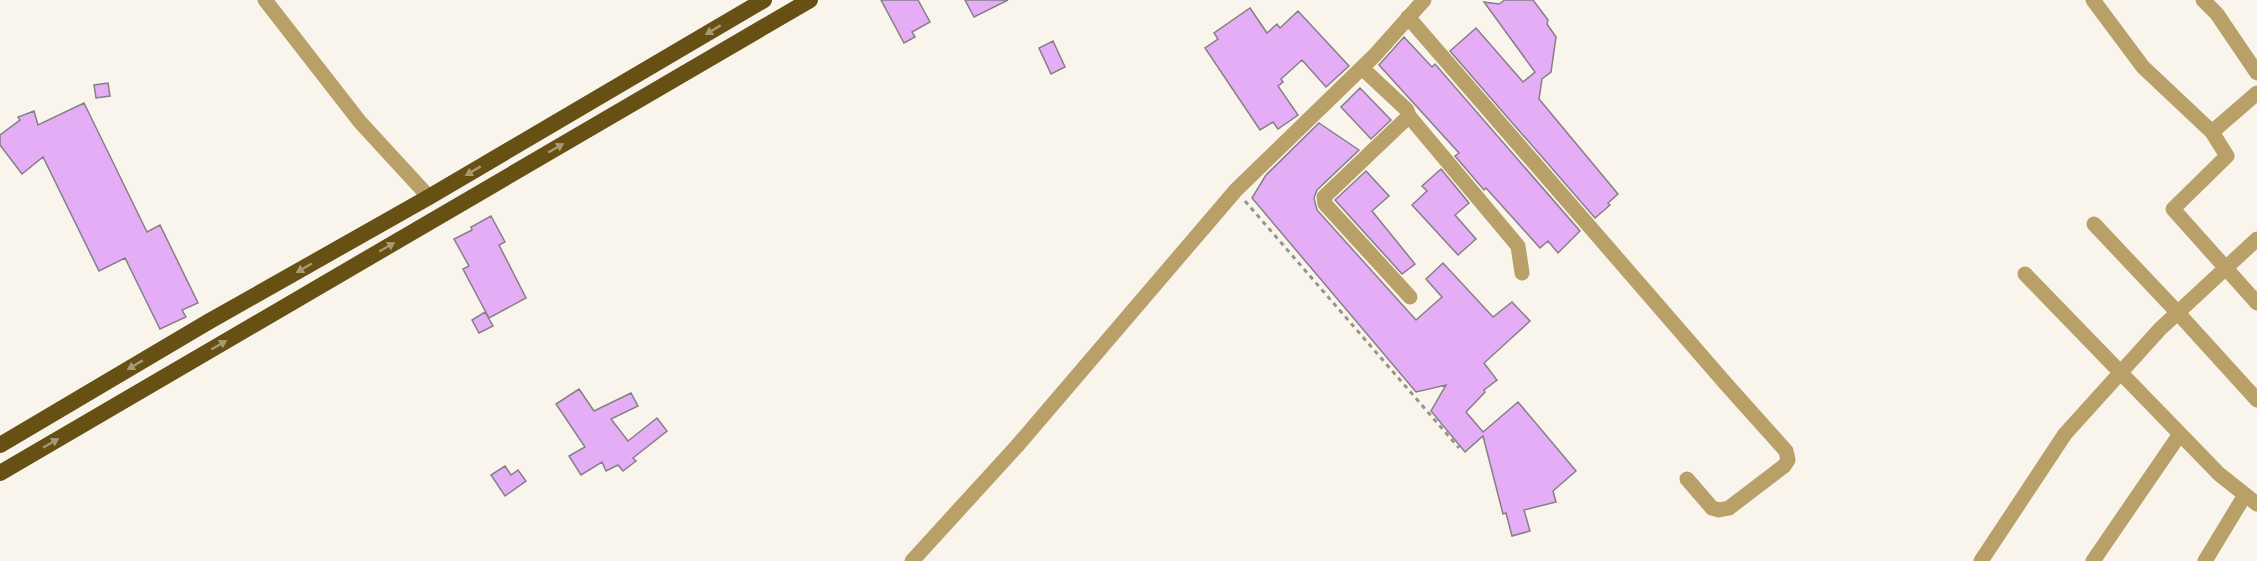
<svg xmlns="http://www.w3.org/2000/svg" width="2257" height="561" viewBox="0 0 2257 561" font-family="'Times New Roman',serif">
<rect width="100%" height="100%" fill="#f9f5ed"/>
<path fill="#e5adf6" stroke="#857f86" stroke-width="1.5" d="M881 0H918L930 22 912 32 915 37 904 43Z
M965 0H1008L974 17Z
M1505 0H1533L1548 20 1547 24 1556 37 1551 72 1542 79 1539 99 1618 194 1608 203 1610 205 1595 218 1450 51 1476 28 1523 82 1535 72 1484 2 1499 4Z
M1250 8 1267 33 1277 24 1280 28 1298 11 1349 66 1326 87 1302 60 1281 79 1283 82 1278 86 1298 115 1278 129 1273 122 1260 130 1205 48 1218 39 1214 33Z
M1404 37 1432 67 1435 64 1580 231 1558 253 1548 241 1540 248 1486 188 1484 190 1455 156 1459 153 1379 65Z
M1053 41 1065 67 1051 74 1039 48Z
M108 83 110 96 96 98 94 85Z
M1360 88 1391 120 1371 139 1341 107Z
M84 103 147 232 160 225 198 303 182 310 186 317 160 329 125 258 99 271 43 157 22 174 0 145V135L20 120 18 117 34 111 38 125Z
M1319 123 1359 150 1317 190 1314 198 1317 210 1416 320 1442 297 1426 279 1443 263 1493 317 1512 302 1530 321 1484 363 1497 380 1484 390 1485 392 1466 412 1483 432 1518 402 1576 471 1553 491 1556 502 1524 510 1530 531 1512 536 1506 513 1503 514 1483 436 1465 452 1431 411 1446 385 1416 392 1252 198 1266 175Z
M1441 169 1469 203 1455 215 1476 239 1458 255 1412 205 1427 191 1422 186Z
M1366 171 1389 196 1372 211 1415 264 1402 274 1335 200Z
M491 216 505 242 499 245 526 298 489 318 463 269 469 266 454 239 472 230 471 227Z
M485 312 493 326 479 333 472 320Z
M579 389 594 411 631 393 638 406 611 419 628 441 657 418 667 431 633 458 636 461 623 471 618 465 606 471 602 462 581 475 569 456 585 447 556 404Z
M505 466 511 475 518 470 526 481 505 496 491 475Z"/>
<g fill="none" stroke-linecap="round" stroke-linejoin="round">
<path stroke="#97948f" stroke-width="3" stroke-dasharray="4.5 4.5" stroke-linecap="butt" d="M1245 201 1459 448"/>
<path stroke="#b8a068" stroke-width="15" d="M265 0 360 122 429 197
M2093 0 2143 67 2212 132
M2203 0 2217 14 2257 73
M1408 17 1726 384 1786 451 1788 460 1784 466 1729 508 1719 510 1712 508 1687 479
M1362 68 1407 110 1409 116 1324 197 1325 204 1410 297
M2257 93 2212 132 2227 156 2173 209 2257 303
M1409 116 1518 246 1522 273
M2094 224 2178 313 2257 400
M2025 274 2219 474 2257 504
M912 561 1017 446 1236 190 1375 55 1424 0
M1981 561 2065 434 2160 329 2257 239
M2093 561 2180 434
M2205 561 2245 495"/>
<path stroke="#665014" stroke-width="16" d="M0 445 208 322 429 197 764 0
M0 473 810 0"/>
</g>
<defs><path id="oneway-solid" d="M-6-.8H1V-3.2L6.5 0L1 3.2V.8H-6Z" transform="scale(1.5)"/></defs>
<g fill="#a89a76">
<use href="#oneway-solid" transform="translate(713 30) rotate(149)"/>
<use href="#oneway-solid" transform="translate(556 148) rotate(-30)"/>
<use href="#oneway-solid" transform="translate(473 171) rotate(149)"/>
<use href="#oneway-solid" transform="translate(387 247) rotate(-30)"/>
<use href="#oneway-solid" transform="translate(304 268) rotate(150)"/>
<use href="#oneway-solid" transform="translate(219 345) rotate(-30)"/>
<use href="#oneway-solid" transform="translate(135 365) rotate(149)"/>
<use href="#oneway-solid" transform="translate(51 443) rotate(-30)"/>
</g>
</svg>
